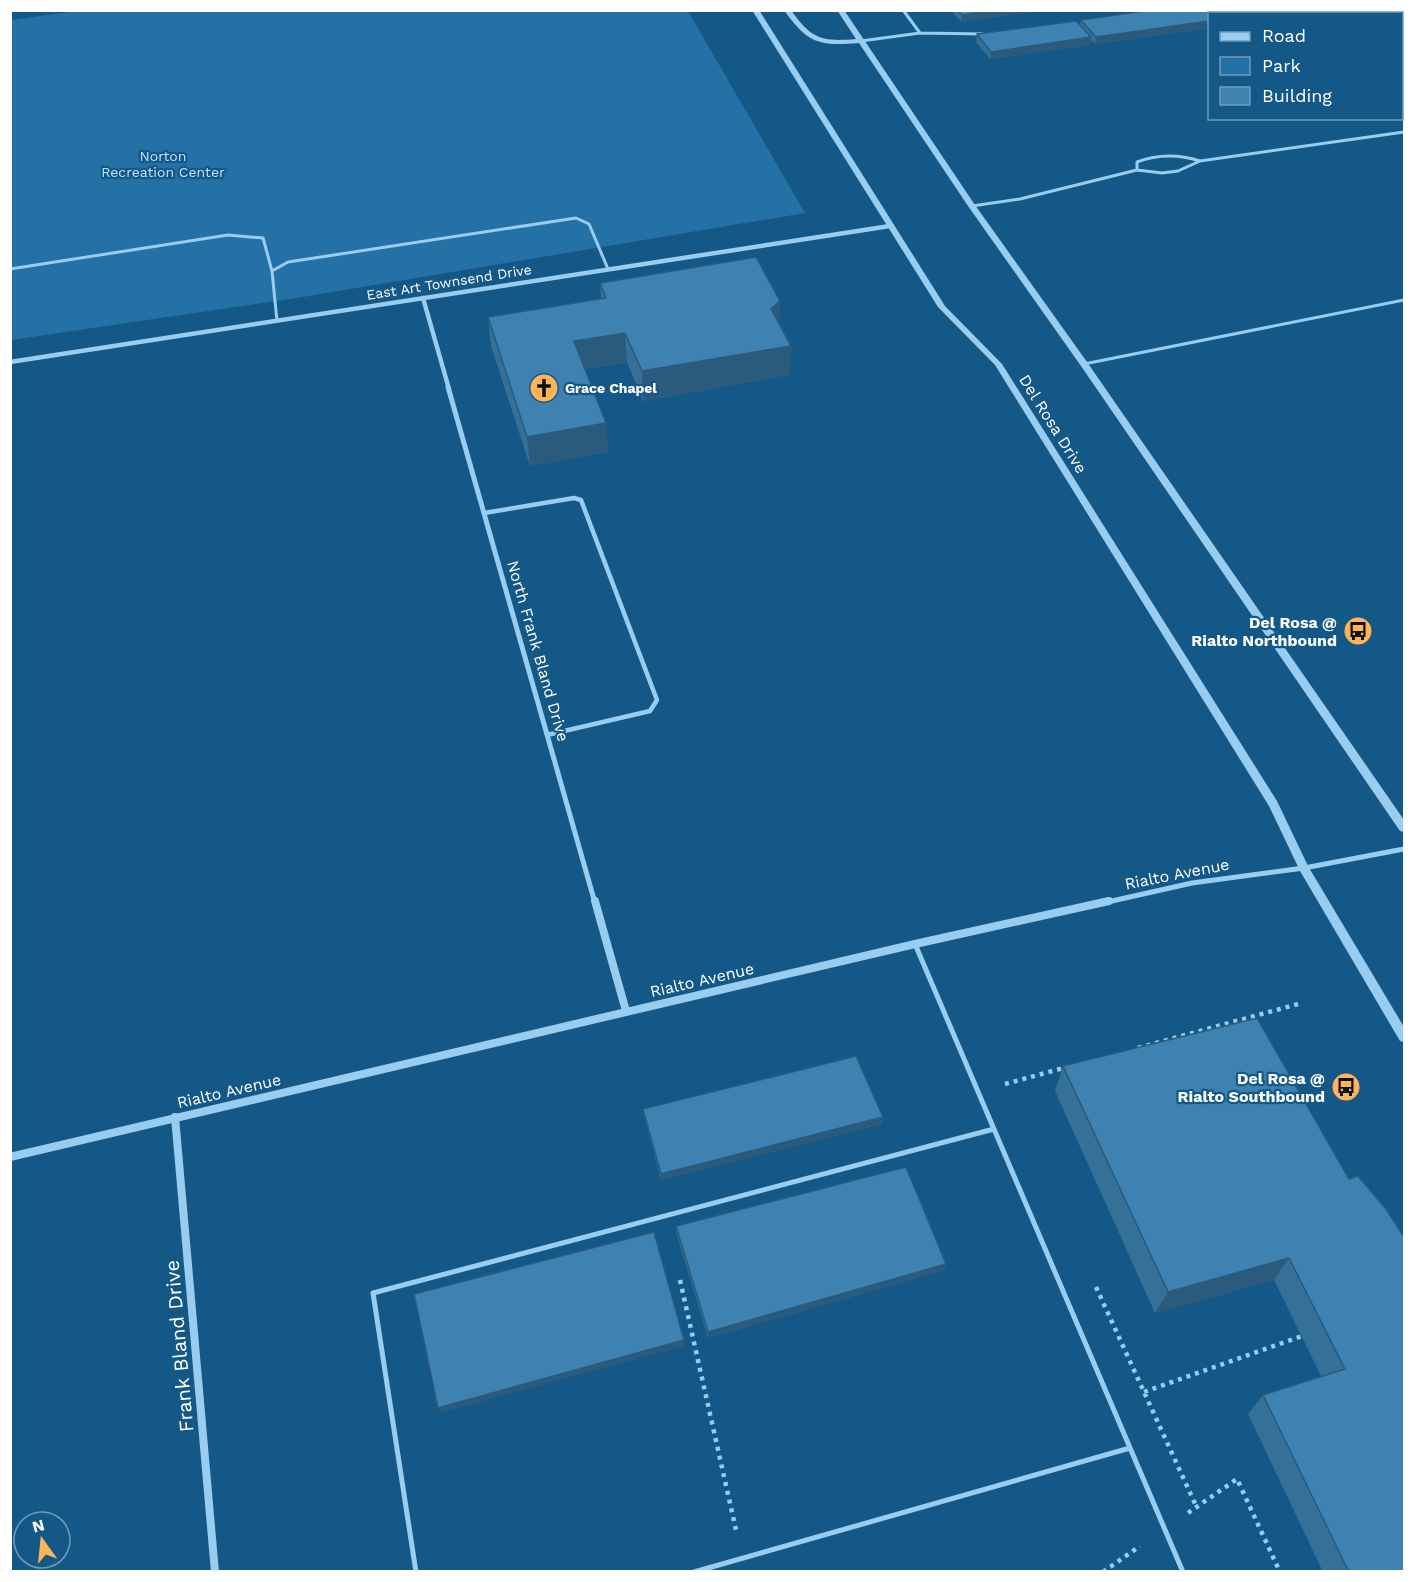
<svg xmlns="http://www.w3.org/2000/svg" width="1415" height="1582" viewBox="0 0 1415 1582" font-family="'Work Sans',sans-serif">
<rect width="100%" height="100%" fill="#145887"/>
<path fill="#2371a5" d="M84 10 688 11 805 213 303 297 11 340V20Z"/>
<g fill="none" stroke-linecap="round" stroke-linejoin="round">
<path stroke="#99cdef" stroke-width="4.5" stroke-dasharray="4 5" stroke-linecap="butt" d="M1138 1048 1298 1004
M1005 1084 1067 1067
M680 1280 736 1530
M1096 1287 1197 1508
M1144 1392 1302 1336
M1188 1513 1237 1479 1280 1572
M1103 1572 1140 1546"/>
<path stroke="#99cdef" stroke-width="3" d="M1341 10 1345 14
M1134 13 1150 10
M920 33 983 34
M861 41 920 33 903 10
M1402 64 1404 67
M1137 170V162C1158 154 1178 154 1200 161L1404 132
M972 206 1020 199 1137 170 1162 173 1178 171 1200 161
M10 269 228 235 263 238 272 271
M277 321 272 271 288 262 576 218 589 224 608 269
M1084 364 1404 300"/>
<path stroke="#99cdef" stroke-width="4.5" d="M484 513 574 498 581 500 657 700 650 711 547 735"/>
<path stroke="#99cdef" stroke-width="5" d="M915 944 1183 1572
M416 1572 373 1293 994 1129
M694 1572 1130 1448"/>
<path stroke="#99cdef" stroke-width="4.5" d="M423 298 449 389
M10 362 890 226"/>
<path stroke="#99cdef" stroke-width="5" d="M448 387 595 903
M1103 903 1192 883 1304 868 1404 849"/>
<path stroke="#99cdef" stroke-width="8" d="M595 901 626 1011
M175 1117 215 1572
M10 1157 915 944 1109 901"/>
<path fill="#99cdef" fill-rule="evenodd" d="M752 10H759L945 306 1002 364 1277 801 1308 866 1404 1027V1042L1400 1041 1300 871 1269 806 995 365 938 307Z
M784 10H791C811 39 822 42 856 39L837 10H844L975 205 1087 362 1404 820V832L1400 831 1081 366 968 206 859 43C819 46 808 44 784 10Z"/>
</g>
<path fill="#347098" d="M951 10H1044L961 22Z
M1209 14V28L1095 44 1091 40 1090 45 990 59 976 42 977 34 1080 25 1081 20Z
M600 283 780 301 779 323 791 346 789 375 643 401 627 362 585 369 606 423 608 452 530 466 491 346 488 317 601 299Z
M1257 1018 1404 1572H1323L1248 1414 1263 1395 1321 1376 1274 1280 1155 1313 1055 1091 1063 1066Z
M643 1109 883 1117 882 1124 661 1180 644 1116Z
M676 1226 946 1264 944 1270 708 1338 676 1232Z"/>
<path fill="#2b5b7c" d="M992 10H1044L961 22 962 15Z
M1209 21V28L1095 44 1096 37Z
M1091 37 1090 45 990 59 991 52Z
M780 301 779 330 771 309Z
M625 333 627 362 577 370 574 341Z
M791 346 789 375 643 401 642 371Z
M606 423 608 452 530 466 527 437Z
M883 1117 882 1124 661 1180V1174Z
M1289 1258 1274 1280 1155 1313 1168 1292Z
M946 1264 944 1270 708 1338V1332Z
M684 1340V1346L440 1413 438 1408Z"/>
<path fill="#3d82b1" stroke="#2b5b7c" stroke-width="1.5" d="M958 10H992L962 15Z
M1151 10H1209L1212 14H1209V21L1096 37 1081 20Z
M1076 21 1091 37 991 52 977 34Z
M756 257 780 301 771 309 791 346 642 371 625 333 574 341 606 423 527 437 488 317 606 298 600 283Z
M1257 1018 1349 1179 1358 1176 1386 1209 1404 1237V1572H1349L1263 1395 1345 1369 1289 1258 1168 1292 1063 1066Z
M856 1056 883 1117 661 1174 643 1109Z
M906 1167 946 1264 708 1332 676 1226Z
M654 1232 684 1340 438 1408 414 1294Z"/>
<defs>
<g id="church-disc" transform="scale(1.5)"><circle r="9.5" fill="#ffb557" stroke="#145887"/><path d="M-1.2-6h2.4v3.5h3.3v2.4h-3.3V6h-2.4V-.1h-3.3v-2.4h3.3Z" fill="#111"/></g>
<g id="bus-disc" transform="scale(1.5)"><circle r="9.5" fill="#ffb557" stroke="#145887"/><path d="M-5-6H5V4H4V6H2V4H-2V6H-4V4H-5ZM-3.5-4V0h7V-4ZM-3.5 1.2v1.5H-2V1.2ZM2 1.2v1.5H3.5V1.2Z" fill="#111"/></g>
</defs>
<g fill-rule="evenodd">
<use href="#church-disc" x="544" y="388"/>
<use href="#bus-disc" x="1358" y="631"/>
<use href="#bus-disc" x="1346" y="1087"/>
</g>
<g text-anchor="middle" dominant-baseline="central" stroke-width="4.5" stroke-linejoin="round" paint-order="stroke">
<g font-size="14" fill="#bfe3fb" stroke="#145887">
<text x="163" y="156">Norton<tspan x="163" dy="16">Recreation Center</tspan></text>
</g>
<g font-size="14" fill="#fff" stroke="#145887">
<text transform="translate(449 282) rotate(-9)">East Art Townsend Drive</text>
</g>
<g font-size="14" font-weight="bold" fill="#fff" stroke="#145887" text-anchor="start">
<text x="565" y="388">Grace Chapel</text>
</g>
<g font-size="16" fill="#fff" stroke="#145887">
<text transform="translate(1053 424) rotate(58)">Del Rosa Drive</text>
<text transform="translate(538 651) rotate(74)">North Frank Bland Drive</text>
<text transform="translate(1177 874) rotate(-11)">Rialto Avenue</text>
<text transform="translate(702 980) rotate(-13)">Rialto Avenue</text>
<text transform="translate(229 1091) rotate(-13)">Rialto Avenue</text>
</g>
<g font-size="16" font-weight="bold" fill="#fff" stroke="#145887" text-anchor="end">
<text x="1337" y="622">Del Rosa @<tspan x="1337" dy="18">Rialto Northbound</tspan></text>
<text x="1325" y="1078">Del Rosa @<tspan x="1325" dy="18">Rialto Southbound</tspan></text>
</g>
<g font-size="20" fill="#fff" stroke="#145887">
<text transform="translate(179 1346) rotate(-95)">Frank Bland Drive</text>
</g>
</g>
<rect width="1415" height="1582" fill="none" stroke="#ffffff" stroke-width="24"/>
<rect x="1208" y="12" width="195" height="108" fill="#145887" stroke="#729bb7" stroke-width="1.5"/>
<rect x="1220" y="32" width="30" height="9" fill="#99cdef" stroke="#729bb7" stroke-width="1.5"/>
<text x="1262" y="42" font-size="18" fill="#ffffff">Road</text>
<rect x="1220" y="57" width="30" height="18" fill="#2371a5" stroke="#729bb7" stroke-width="1.5"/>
<text x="1262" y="72" font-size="18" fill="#ffffff">Park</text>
<rect x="1220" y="87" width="30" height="18" fill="#3d82b1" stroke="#729bb7" stroke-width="1.5"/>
<text x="1262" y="102" font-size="18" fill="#ffffff">Building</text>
<g transform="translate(42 1540) rotate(345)"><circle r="28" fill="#145887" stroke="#729bb7" stroke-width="1.5"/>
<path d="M0-4.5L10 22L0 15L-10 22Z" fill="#ffb557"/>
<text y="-9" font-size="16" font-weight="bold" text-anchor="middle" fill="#ffffff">N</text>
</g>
</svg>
